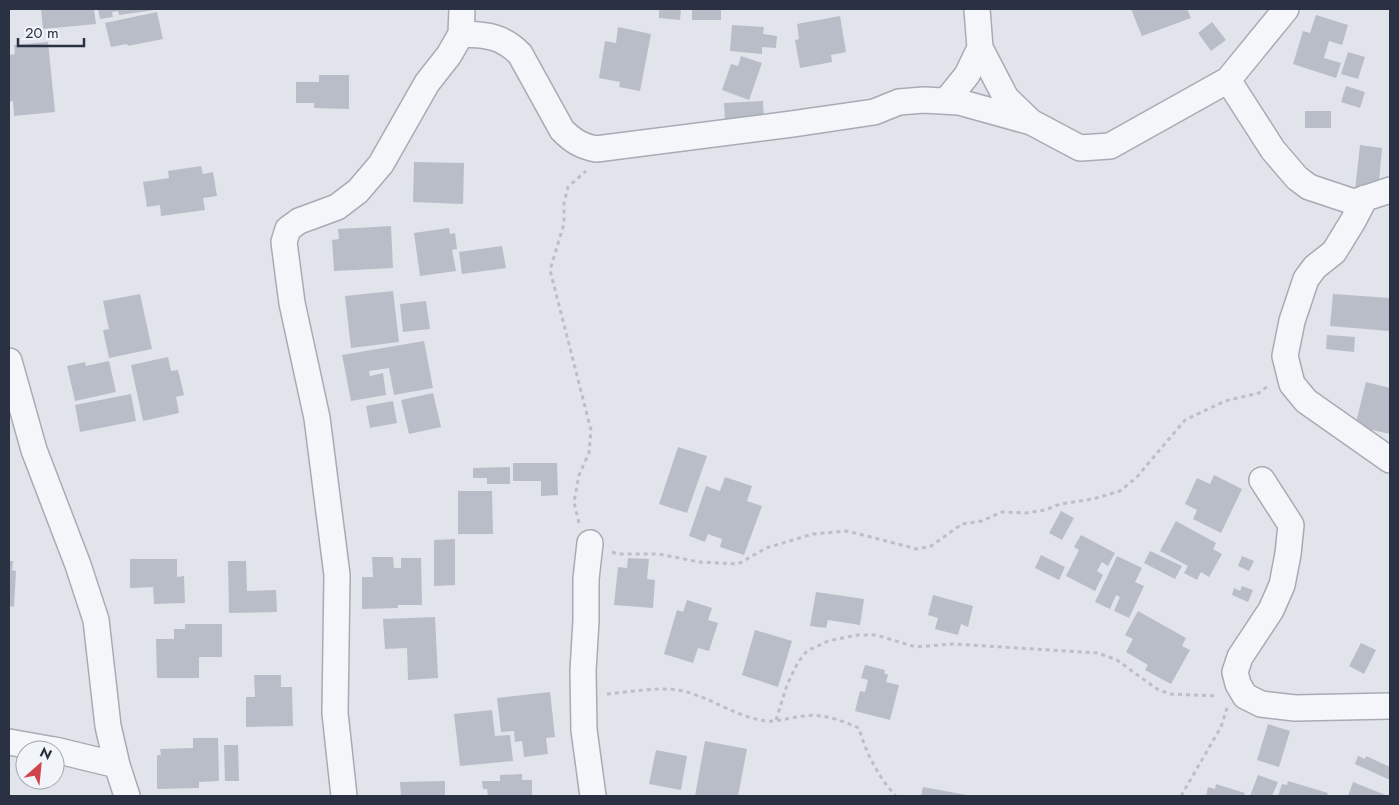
<svg xmlns="http://www.w3.org/2000/svg" width="1399" height="805" viewBox="0 0 1399 805" font-family="Jost,sans-serif">
<rect width="100%" height="100%" fill="#e2e4eb"/>
<path fill="#b8bdc8" d="M41 9H94L96 24 43 29Z
M98 9H154L155 10 119 15 118 11 112 12 113 17 100 19Z
M659 9H681L680 20 659 18Z
M692 9H721V20H692Z
M1131 9H1187L1191 18 1142 36Z
M157 12 163 39 128 46 127 44 111 47 105 23Z
M1316 15 1348 25 1342 45 1329 41 1324 58 1341 63 1336 78 1293 64 1303 31 1310 33Z
M840 16 846 52 831 55 832 62 800 68 795 40 799 39 797 24Z
M1212 22 1226 40 1211 51 1198 33Z
M732 25 764 27 763 34 777 36 776 48 762 47V54L730 51Z
M618 27 651 34 640 91 619 87 620 82 599 78 605 41 616 43Z
M48 42 55 112 14 116 13 101 9 102V55L15 54 14 45Z
M1348 52 1365 57 1358 79 1341 74Z
M741 56 762 63 749 100 722 90 731 64 738 66Z
M319 75H349V109L314 108V103H296V82H319Z
M1346 86 1365 92 1360 108 1341 102Z
M763 101 764 121 725 122 724 103Z
M1305 111H1331V128H1305Z
M1360 145 1382 148 1378 192 1355 190Z
M414 162 464 163 463 204 413 202Z
M201 166 203 174 213 172 217 196 203 198 205 210 161 216 160 205 147 207 143 182 169 178 168 171Z
M391 226 393 268 334 271 332 240 339 239 338 229Z
M449 228 450 234 455 233 457 249 452 250 456 271 420 276 414 233Z
M502 246 506 268 462 274 459 252Z
M393 291 399 342 351 348 345 296Z
M140 294 152 349 109 358 103 330 109 329 103 301Z
M1333 294 1390 298 1389 331 1330 326Z
M426 301 430 329 403 332 400 304Z
M1327 335 1355 337 1354 352 1326 349Z
M424 341 433 388 394 395 389 368 369 371 370 376 383 373 386 395 351 401 342 355Z
M168 357 171 371 178 370 184 395 176 397 179 413 143 421 131 365Z
M109 361 116 392 75 401 67 366 85 362 86 366Z
M1366 382 1390 388V434L1355 426Z
M433 393 441 427 409 434 401 400Z
M131 394 136 421 80 432 75 405Z
M393 401 397 423 370 428 366 406Z
M678 447 707 456 687 513 659 504Z
M513 463H557L558 495 541 496V481H513Z
M510 467V484H487V478H473V468Z
M1214 475 1242 489 1221 533 1193 519 1197 510 1185 504 1197 478 1210 484Z
M725 477 752 486 747 501 762 506 744 555 720 547 722 539 708 534 705 542 689 536 706 486 720 491Z
M458 491H492L493 534H458Z
M1061 511 1074 518 1062 540 1049 533Z
M1176 521 1216 543 1213 549 1222 554 1209 577 1201 572 1197 580 1184 573 1188 566 1160 551Z
M1081 535 1115 553 1108 566 1102 562 1097 571 1103 575 1095 591 1066 576 1079 550 1074 547Z
M455 539V585L434 586V540Z
M1150 551 1182 566 1175 579 1144 563Z
M1041 555 1065 567 1059 580 1035 568Z
M1117 556 1142 568 1135 582 1144 586 1129 618 1114 611 1120 597 1116 595 1110 609 1095 602Z
M1242 556 1254 561 1249 571 1238 566Z
M372 557H393L394 568H401V558H421L422 605H398V608L362 609V577H373Z
M628 558 649 559 647 579 655 580 653 608 614 605 618 567 627 568Z
M130 559H177V577L184 576 185 603 154 604 153 587 130 588Z
M9 561H13L12 570 16 571 14 607 9 606Z
M228 561H246L247 591 276 590 277 612 229 613Z
M1242 586 1253 590 1248 602 1232 595 1234 588 1240 591Z
M816 592 864 599 860 625 828 620 826 628 810 626Z
M933 595 973 606 968 627 961 624 958 635 935 629 938 618 928 615Z
M687 600 712 608 708 620 718 623 709 651 698 648 693 663 664 654 677 610 683 612Z
M1138 611 1186 638 1182 646 1190 650 1171 684 1145 670 1148 665 1126 652 1133 639 1125 635Z
M435 617 438 678 408 680 407 648 385 649 383 619Z
M185 624H222V657H199V678H157L156 639H174V629H185Z
M755 630 792 641 778 687 742 675Z
M1361 643 1376 650 1364 674 1349 666Z
M865 665 885 670 884 673 888 675 886 682 899 685 890 720 855 711 860 691 865 692 868 680 861 678Z
M254 675H281V687H292L293 726 246 727V697H255Z
M550 692 555 737 546 738 548 754 524 757 522 741 515 742 514 731 501 732 497 698Z
M492 710 495 736 510 735 513 761 460 766 454 714Z
M1268 724 1290 731 1279 767 1257 760Z
M193 738H218L219 781 199 782V788L157 789V755H161L160 749 193 748Z
M705 741 747 749 738 796H695Z
M224 745H238L239 781H225Z
M656 750 687 756 681 790 649 784Z
M1358 756 1365 759 1366 756 1390 767V780L1355 764Z
M522 774V780H532V796H488L487 789H483L482 781H500V775Z
M1258 775 1278 782 1272 796H1250Z
M445 781V796H401L400 782Z
M1288 781 1328 793 1327 796H1278L1282 784 1287 785Z
M1353 782 1388 796H1348Z
M1216 784 1245 793 1244 796H1206L1208 787 1215 789Z
M923 787 967 795V796H921Z"/>
<g fill="none" stroke-linecap="round" stroke-linejoin="round">
<g stroke="#a7abb5" stroke-width="28">
<path id="minor" d="M977 9 980 48 1006 98 1031 122 1080 148 1110 146 1228 80 1286 9
M461 34C486 35 501 35 520 54L562 130C573 141 581 146 596 149L792 124 874 112 899 102 924 100 959 102 1031 122
M1228 80 1273 150 1297 178 1309 187 1354 202 1390 190
M946 101 967 75 980 48
M1365 198 1353 221 1334 252 1315 267 1306 279 1292 321 1285 356 1292 384 1306 401 1390 460
M9 361 34 450 78 565 96 620 108 726 117 765 127 796
M1262 480 1291 525 1288 554 1282 585 1271 610 1240 657 1235 672 1238 684 1245 696 1261 704 1295 708 1390 706
M590 543 586 579V621L583 671 584 730 593 796
M9 742 54 750
M55 750 117 765
M344 796 335 713 337 575 317 418 292 303 284 242 288 229 299 221 337 207 358 191 381 164 427 83 449 55 461 34 462 9"/>
</g>
<path stroke="#bbbfc6" stroke-width="3" stroke-dasharray="4 4" stroke-linecap="butt" d="M579 523 574 502 579 475 589 453 591 430 550 270 564 224V203L568 187 586 171
M612 552 617 554H659L699 562 738 564 766 548 813 534 847 531 917 549 931 546 962 524 982 521 1002 512 1026 513 1045 510 1060 504 1093 499 1120 491 1136 478 1185 420 1225 401 1259 393 1269 385
M607 694C631 692 659 686 683 691 712 698 736 717 766 721 778 722 792 717 804 716 823 713 842 721 859 728 866 753 878 777 896 796
M776 720 787 685 798 662 807 651 828 641 857 635H876L916 647 952 644 1098 653 1117 660 1157 689 1170 694 1218 696
M1181 796 1221 727 1227 708"/>
<use href="#minor" stroke="#f4f6f9" stroke-width="25"/>
</g>
<rect width="1399" height="805" fill="none" stroke="#293143" stroke-width="20"/>
<g transform="translate(40 765) rotate(27)"><circle r="24" fill="#f1f4f8" stroke="#a1a6b0"/>
<path d="M0-4L9 19L0 12L-9 19Z" fill="#d3434e"/>
<text y="-8" font-size="14" font-weight="bold" text-anchor="middle" fill="#293143">N</text>
</g>
<path d="M18 38v8h66v-8" fill="none" stroke="#293143" stroke-width="2.5"/>
<text x="25" y="38" font-size="15" fill="#293143" stroke="#f1f4f8" stroke-width="4" paint-order="stroke">20 m</text>
</svg>
